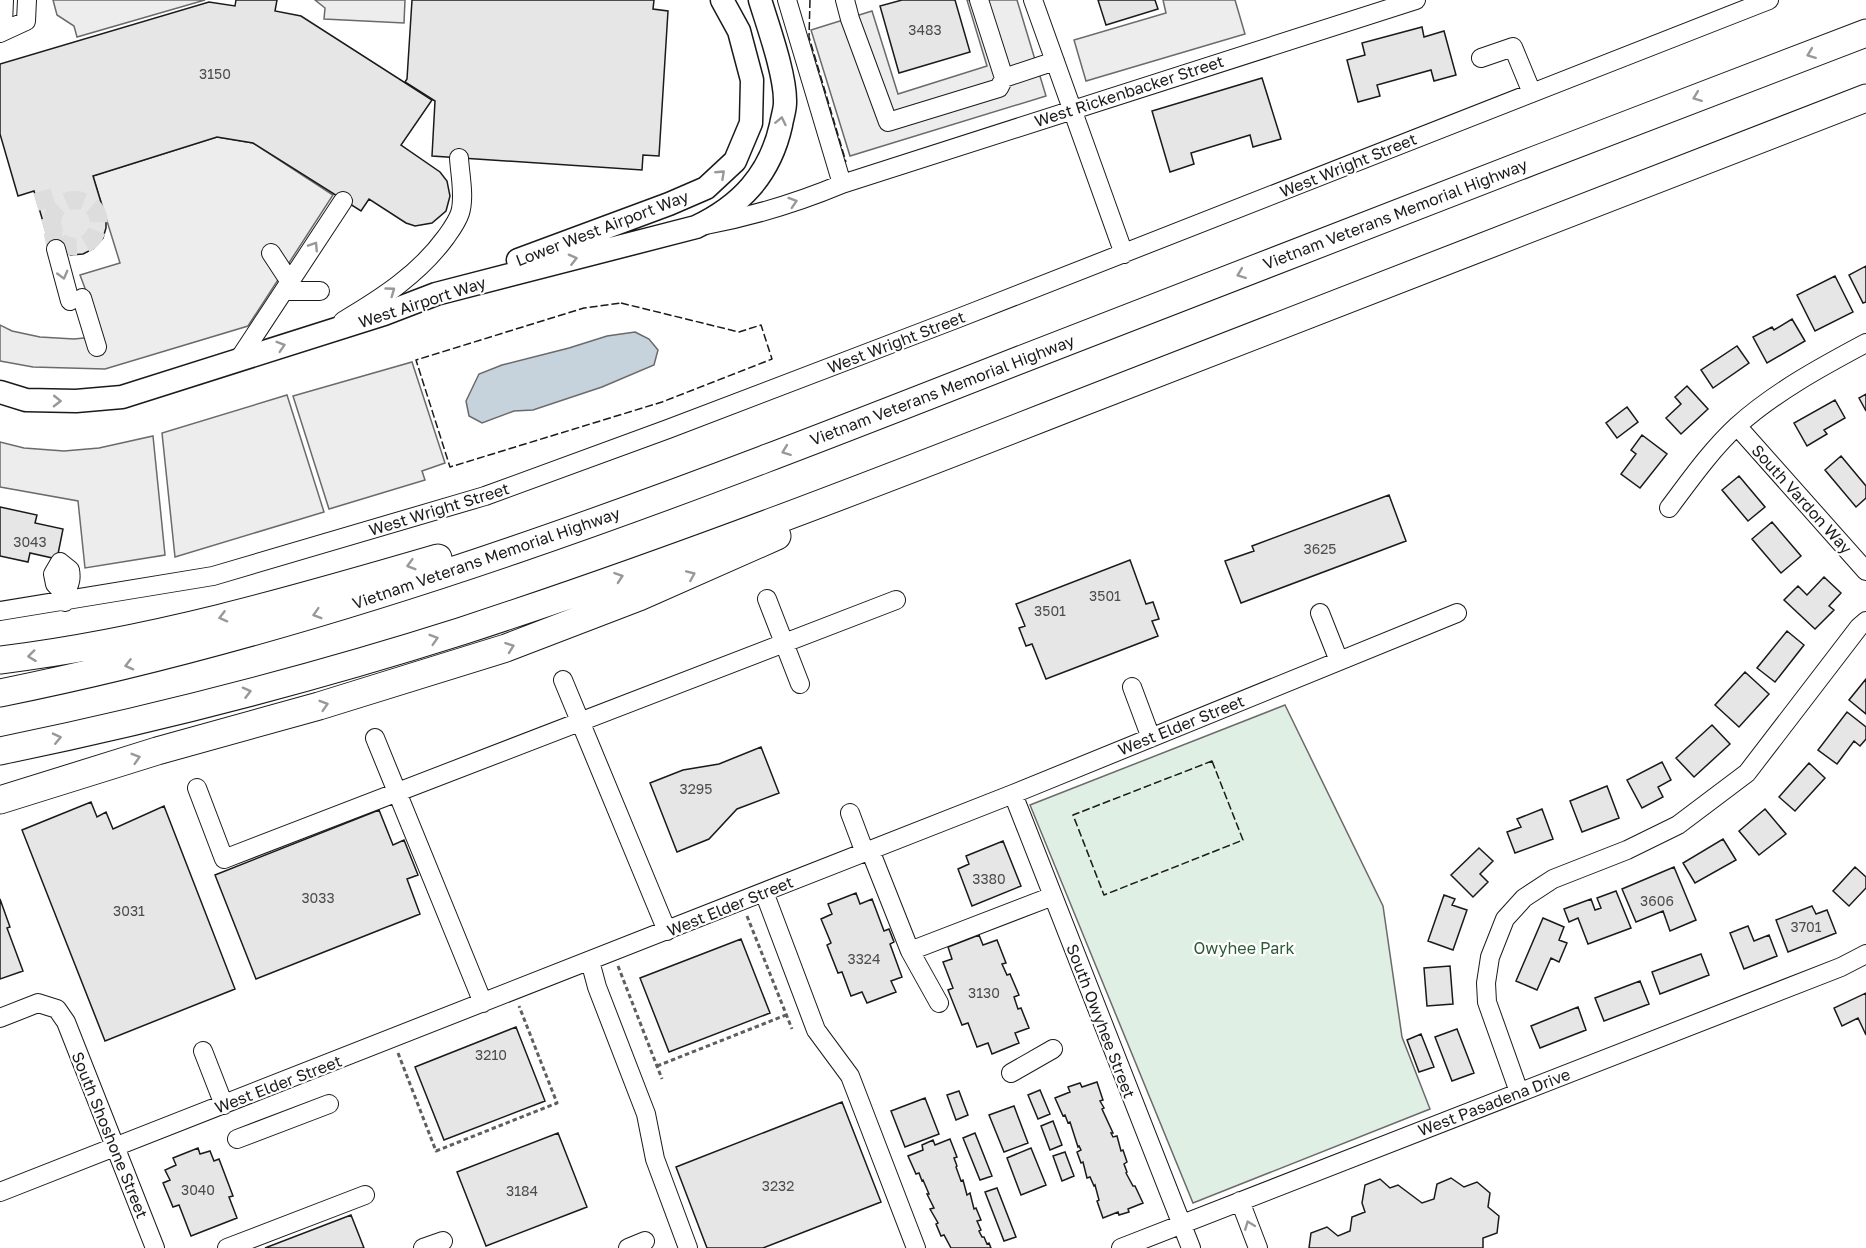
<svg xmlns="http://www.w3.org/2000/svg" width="1866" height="1248" viewBox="0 0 1866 1248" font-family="'Golos Text',sans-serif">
<rect width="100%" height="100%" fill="#fff"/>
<path fill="#e0efe3" stroke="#6a6a6a" stroke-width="1.5" d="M1285 705 1383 906 1402 1037 1430 1109 1193 1203 1030 805Z"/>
<path fill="#ededed" stroke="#6a6a6a" stroke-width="1.5" d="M53 0H205L77 37 74 26 57 15Z
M315 0H405L404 23 324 19 325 8Z
M967 0H1017L1046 96 850 156 811 30 872 11 898 94 987 66Z
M1163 0H1235L1245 34 1086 81 1074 40 1166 13Z
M217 137 253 143 333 195 248 326 105 369 33 367 0 361V325L12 331 40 337 74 339 103 336 80 275 120 263 93 176Z
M412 362 445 463 422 471 425 480 329 509 293 396Z
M287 395 324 512 175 557 162 433Z
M153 436 165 555 85 568 78 501 0 487V442L24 448 64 451 99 448Z"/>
<path fill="#c6d2dc" stroke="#6a6a6a" stroke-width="1.5" d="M635 332 649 339 658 350 654 365 602 387 533 410 514 411 482 423 469 416 466 401 479 374 502 365 569 348 607 336Z"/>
<path fill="#e6e6e6" stroke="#1a1a1a" stroke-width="1.5" d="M236 0H277L275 11 301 16 432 100 401 145 440 172 447 181 450 196 446 211 432 223 415 226 406 223 369 199 361 211 253 143 217 137 93 176 106 219V228L103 238 93 249 83 254 71 255 56 249 49 242 34 191 18 196 0 134V64L209 2 235 6Z
M412 0H654L653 9 668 11 659 156 643 155 642 170 432 156 435 101 405 82 407 79Z
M902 0H955L970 52 899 73 880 6Z
M1098 0H1155L1158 9 1106 25Z
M1422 27 1424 37 1444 31 1456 75 1434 81 1431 70 1377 85 1380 96 1358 102 1347 60 1365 55 1362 43Z
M1262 78 1281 139 1253 147 1250 135 1191 153 1194 164 1170 172 1152 111Z
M1866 266V302L1863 303 1849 275Z
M1835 276 1853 312 1815 331 1797 295Z
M1792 319 1805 341 1767 363 1753 337 1772 327 1774 330Z
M1737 346 1749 363 1713 388 1701 370Z
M1687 386 1708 409 1681 434 1666 418 1681 404 1675 397Z
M1866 394V411L1859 398Z
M1835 400 1845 418 1824 430 1827 434 1807 446 1794 423Z
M1627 407 1638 422 1617 438 1606 423Z
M1642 435 1667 454 1640 488 1621 474 1636 454 1631 450Z
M1841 456 1866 486V498L1856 507 1825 470Z
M1739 476 1765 507 1748 521 1722 490Z
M1389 495 1406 541 1241 603 1225 561 1254 551 1252 546Z
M0 507 37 515 35 523 63 529 57 559 30 553 28 562 0 556Z
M1772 522 1801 556 1781 573 1752 539Z
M1130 560 1146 604 1153 602 1159 619 1152 621 1158 636 1046 679 1032 644 1026 646 1019 628 1025 626 1016 604Z
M1824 577 1841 593 1829 606 1834 610 1815 629 1784 600 1798 586 1807 595Z
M1787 631 1804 645 1775 682 1757 668Z
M1745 672 1769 694 1739 727 1715 705Z
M1866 679V714L1849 700Z
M1847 712 1866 727V739L1860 746 1854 741 1837 764 1818 750Z
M1712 725 1730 744 1694 777 1676 758Z
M761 747 779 793 737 809 709 839 677 852 650 783 683 770 719 764Z
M1662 762 1671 780 1658 787 1663 797 1642 808 1627 780Z
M1809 763 1825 778 1795 811 1779 797Z
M1607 786 1619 818 1582 832 1570 801Z
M91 802 97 817 106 812 113 829 164 806 235 989 105 1041 22 830Z
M1542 809 1553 839 1515 853 1507 832 1521 827 1517 819Z
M1765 809 1786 834 1759 855 1739 831Z
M379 810 393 845 404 840 418 875 407 879 420 914 256 979 215 875Z
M1723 839 1736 860 1695 883 1683 863Z
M1003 841 1021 886 972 906 958 869 969 864 966 856Z
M1479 848 1493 861 1480 874 1488 882 1473 897 1451 875Z
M1674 867 1696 920 1670 931 1663 911 1636 922 1622 889Z
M1855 867 1866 877V888L1849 906 1833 891Z
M1616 891 1631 928 1588 944 1578 918 1569 922 1564 909 1591 899 1595 910 1601 908 1597 898Z
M856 893 860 904 872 899 884 931 889 929 894 942 890 944 902 977 891 981 896 992 867 1003 862 992 851 996 842 972 838 973 827 945 831 943 821 919 832 914 828 904Z
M1444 895 1455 899 1452 905 1467 910 1453 950 1428 941Z
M0 899 10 927 7 928 23 971 0 979Z
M1812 906 1816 914 1827 910 1836 933 1788 952 1776 920Z
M1543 918 1564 927 1559 940 1567 943 1559 962 1551 958 1537 990 1516 981Z
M1748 926 1754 941 1769 935 1777 956 1744 969 1730 933Z
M979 935 983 945 997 940 1006 963 1002 964 1007 975 1010 974 1019 995 1014 997 1018 1009 1021 1008 1029 1028 1015 1033 1019 1043 992 1054 988 1043 977 1047 968 1023 962 1025 948 990 953 988 943 962 952 959 948 947Z
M741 939 770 1013 669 1052 640 978Z
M1701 954 1709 975 1660 994 1652 972Z
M1450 966 1453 1004 1427 1006 1424 968Z
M1640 981 1649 1004 1604 1021 1595 998Z
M1866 993V1035L1858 1018 1842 1026 1834 1008Z
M1578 1007 1586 1030 1540 1048 1531 1026Z
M516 1027 545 1101 444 1140 415 1067Z
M1457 1029 1474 1073 1452 1081 1435 1037Z
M1421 1034 1434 1067 1419 1072 1407 1040Z
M1097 1082 1103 1100 1100 1101 1104 1108 1102 1109 1113 1133H1111L1113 1137 1117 1136 1121 1151 1123 1150 1127 1162 1124 1164 1127 1172 1126 1173 1133 1186H1135L1143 1203 1128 1209 1129 1212 1119 1215 1118 1212 1103 1218 1097 1201 1099 1200 1095 1185 1094 1186 1090 1177 1087 1178 1083 1162 1081 1163 1077 1152 1081 1150 1079 1146 1078 1147 1070 1122 1068 1123 1065 1115 1063 1116 1055 1098 1070 1092 1068 1087 1080 1083 1082 1087Z
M1040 1090 1050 1114 1038 1119 1028 1095Z
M959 1091 968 1115 956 1120 947 1095Z
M925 1098 939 1134 905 1147 891 1111Z
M842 1102 881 1202 763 1248H707L676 1167Z
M1014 1106 1028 1143 1004 1152 989 1115Z
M1053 1121 1062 1145 1050 1150 1041 1126Z
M558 1133 587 1207 486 1246 457 1172Z
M975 1133 992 1176 980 1180 963 1138Z
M950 1139 957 1157 954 1158 957 1166 956 1167 961 1181 963 1180 967 1195 970 1193 974 1209 976 1208 981 1220 977 1221 981 1230 979 1231 982 1237H984L987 1244 989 1243 991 1248H951L944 1235 941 1236 936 1224 938 1223 930 1209 934 1208 927 1194H929L923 1180 922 1181 919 1173 916 1174 908 1156 923 1150 922 1145 933 1140 935 1145Z
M198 1148 200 1154 210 1151 214 1161 219 1159 233 1196 229 1197 237 1218 191 1236 179 1205 173 1207 163 1183 170 1180 165 1170 176 1165 173 1158Z
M1031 1148 1046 1185 1021 1195 1007 1158Z
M1065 1152 1074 1176 1062 1181 1053 1156Z
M1451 1178 1464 1187 1477 1182 1490 1193 1488 1207 1499 1216 1497 1233 1483 1238V1248H1309L1311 1233 1327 1227 1338 1236 1350 1231 1352 1217 1365 1212 1362 1203 1365 1185 1380 1179 1390 1188 1398 1185 1422 1203 1434 1199 1437 1184Z
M997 1188 1016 1237 1004 1241 985 1192Z
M351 1215 364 1248H265Z"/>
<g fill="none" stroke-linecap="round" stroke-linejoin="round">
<path stroke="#ddd" stroke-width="18" stroke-dasharray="18 9" stroke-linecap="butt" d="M42 191 56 238C89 268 118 212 82 201 76 199 69 200 64 203 46 212 53 233 56 249"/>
<g stroke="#1a1a1a" stroke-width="20">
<path id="minor" d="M787 0 842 184
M845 0 850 19 888 122 999 88 1004 78 1055 61
M979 0 1004 78
M1033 0 1124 254
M0 26 3 24 4 0
M0 33 26 21 27 0
M1481 58 1513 47 1532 93
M706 225C753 216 799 202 842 184L1416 0
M56 249 70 301
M271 253 290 282
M284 291H320
M82 298 97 347
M343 321C382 298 419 274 446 237 451 230 457 222 460 213 465 197 460 175 459 158
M239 359 343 201
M1737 426 1866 571
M1669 508C1690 480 1711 450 1737 426 1775 392 1821 367 1866 343
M65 595 55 584 53 574 60 562 70 570C73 586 64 588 65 602
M767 599 800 684
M0 611 213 576 485 496 668 429 956 319 1769 0
M1320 613 1339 661
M563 680 667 931
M1132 687 1151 738
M375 738 483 1003
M197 788 224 859 896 600
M1013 794 1191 1248
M850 813 865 853
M870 850 910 951 939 1003
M764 892 816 1030 850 1076 916 1248
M910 951 1053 896
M590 961 597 987 646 1114 655 1159 688 1248
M0 1018 38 1003 57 1009 66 1022 155 1248
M203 1051 224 1105
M1011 1073 1053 1049
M1519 1092 1487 1002 1486 983 1490 957 1505 919 1524 898 1553 879 1627 850 1678 825 1747 773 1859 627 1866 621
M237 1139 329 1104
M0 1192 1013 794 1457 613
M1240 1201 1258 1248
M227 1248 365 1195
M423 1248 443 1241
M628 1248 645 1241
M1121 1248 1841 967 1866 954"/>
</g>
<g stroke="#1a1a1a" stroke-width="25">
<path id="major" d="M518 260 669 204 706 188 735 161 751 123 752 80 739 31 722 0
M0 392 26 400 76 401 122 397 384 314 436 294 696 227C740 206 770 175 781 125 782 118 785 110 785 103 786 76 768 26 760 0"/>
</g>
<g stroke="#1a1a1a" stroke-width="29">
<path id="highway" d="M0 660C149 642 294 600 438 558
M0 693C349 623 681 493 1012 363 1296 252 1581 142 1866 33
M0 751C155 719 311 679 462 631 670 563 874 484 1078 404 1341 302 1603 200 1866 98
M0 800 157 751 319 706 506 648 639 597 777 536"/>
</g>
<path stroke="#5f5f5f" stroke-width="3" stroke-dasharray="4.5 3" stroke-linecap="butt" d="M747 916 792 1029
M618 966 662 1079
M398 1053 436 1151 557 1103 519 1006
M657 1066 786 1015"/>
<use href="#minor" stroke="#fff" stroke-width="18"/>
<use href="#major" stroke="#fff" stroke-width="22"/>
<use href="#highway" stroke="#fff" stroke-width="27"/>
<path stroke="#1a1a1a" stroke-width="1.5" stroke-dasharray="8 3" stroke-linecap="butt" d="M810 0 809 37 846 162
M621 303 739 332 761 325 772 359 662 402 450 467 416 360 584 308Z
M1212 761 1243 840 1104 895 1073 815Z"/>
</g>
<defs><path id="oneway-chevron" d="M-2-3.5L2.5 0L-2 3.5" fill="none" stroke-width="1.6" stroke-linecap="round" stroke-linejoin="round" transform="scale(1.5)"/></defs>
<g stroke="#989898">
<use href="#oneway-chevron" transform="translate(1811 54) rotate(159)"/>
<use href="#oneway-chevron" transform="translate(1697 97) rotate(159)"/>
<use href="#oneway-chevron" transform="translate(781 121) rotate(-78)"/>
<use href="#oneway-chevron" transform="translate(721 174) rotate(-43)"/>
<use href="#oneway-chevron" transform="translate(793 202) rotate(-18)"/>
<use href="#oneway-chevron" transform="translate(314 246) rotate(-57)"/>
<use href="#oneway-chevron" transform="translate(573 259) rotate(-14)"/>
<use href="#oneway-chevron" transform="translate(1241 274) rotate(159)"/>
<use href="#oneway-chevron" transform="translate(63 275) rotate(75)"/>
<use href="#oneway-chevron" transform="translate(391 291) rotate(-36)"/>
<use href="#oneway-chevron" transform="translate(281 346) rotate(-17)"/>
<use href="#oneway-chevron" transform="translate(57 401) rotate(1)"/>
<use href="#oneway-chevron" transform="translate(786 451) rotate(159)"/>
<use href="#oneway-chevron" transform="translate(411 565) rotate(164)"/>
<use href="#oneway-chevron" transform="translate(691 575) rotate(-23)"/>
<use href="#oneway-chevron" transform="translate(619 577) rotate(-19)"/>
<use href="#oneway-chevron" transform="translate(317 614) rotate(163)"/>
<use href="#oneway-chevron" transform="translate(223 617) rotate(166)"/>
<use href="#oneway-chevron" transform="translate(434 639) rotate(-17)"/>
<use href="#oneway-chevron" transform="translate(510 647) rotate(-20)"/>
<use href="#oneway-chevron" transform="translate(32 656) rotate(173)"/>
<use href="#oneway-chevron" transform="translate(129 665) rotate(166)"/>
<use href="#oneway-chevron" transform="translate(247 692) rotate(-15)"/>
<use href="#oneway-chevron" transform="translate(324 705) rotate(-17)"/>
<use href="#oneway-chevron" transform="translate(57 738) rotate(-13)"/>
<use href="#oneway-chevron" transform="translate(136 758) rotate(-17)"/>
<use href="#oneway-chevron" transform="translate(1249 1225) rotate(-111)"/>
</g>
<g text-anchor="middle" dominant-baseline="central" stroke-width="4.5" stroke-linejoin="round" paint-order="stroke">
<g font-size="14" fill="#4d4d4d">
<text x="925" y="29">3483</text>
<text x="215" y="73">3150</text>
<text x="30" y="541">3043</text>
<text x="1320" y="548">3625</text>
<text x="1105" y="595">3501</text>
<text x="1050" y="610">3501</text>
<text x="696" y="788">3295</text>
<text x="989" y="878">3380</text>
<text x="318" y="897">3033</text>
<text x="1657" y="900">3606</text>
<text x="129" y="910">3031</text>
<text x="1806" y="926">3701</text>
<text x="864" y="958">3324</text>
<text x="984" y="992">3130</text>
<text x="491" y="1054">3210</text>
<text x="778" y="1185">3232</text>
<text x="198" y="1189">3040</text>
<text x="522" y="1190">3184</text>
</g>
<g font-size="16" fill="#1a1a1a" stroke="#fff">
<text transform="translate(1129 91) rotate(-18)">West Rickenbacker Street</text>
<text transform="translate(1348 165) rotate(-22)">West Wright Street</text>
<text transform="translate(1395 214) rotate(-21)">Vietnam Veterans Memorial Highway</text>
<text transform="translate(602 228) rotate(-21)">Lower West Airport Way</text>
<text transform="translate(422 302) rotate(-18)">West Airport Way</text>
<text transform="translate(896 342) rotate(-21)">West Wright Street</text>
<text transform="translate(942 390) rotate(-21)">Vietnam Veterans Memorial Highway</text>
<text transform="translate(1802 499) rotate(48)">South Vardon Way</text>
<text transform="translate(439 509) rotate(-17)">West Wright Street</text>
<text transform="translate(486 558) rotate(-19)">Vietnam Veterans Memorial Highway</text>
<text transform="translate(1181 725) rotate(-22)">West Elder Street</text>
<text transform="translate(730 906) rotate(-22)">West Elder Street</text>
<text transform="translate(1101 1021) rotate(69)">South Owyhee Street</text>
<text transform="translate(278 1084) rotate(-21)">West Elder Street</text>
<text transform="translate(1494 1102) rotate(-21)">West Pasadena Drive</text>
<text transform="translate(110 1135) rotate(68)">South Shoshone Street</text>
</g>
<g font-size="16" fill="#2b5a34" stroke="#fff">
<text x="1244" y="948">Owyhee Park</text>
</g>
</g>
</svg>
